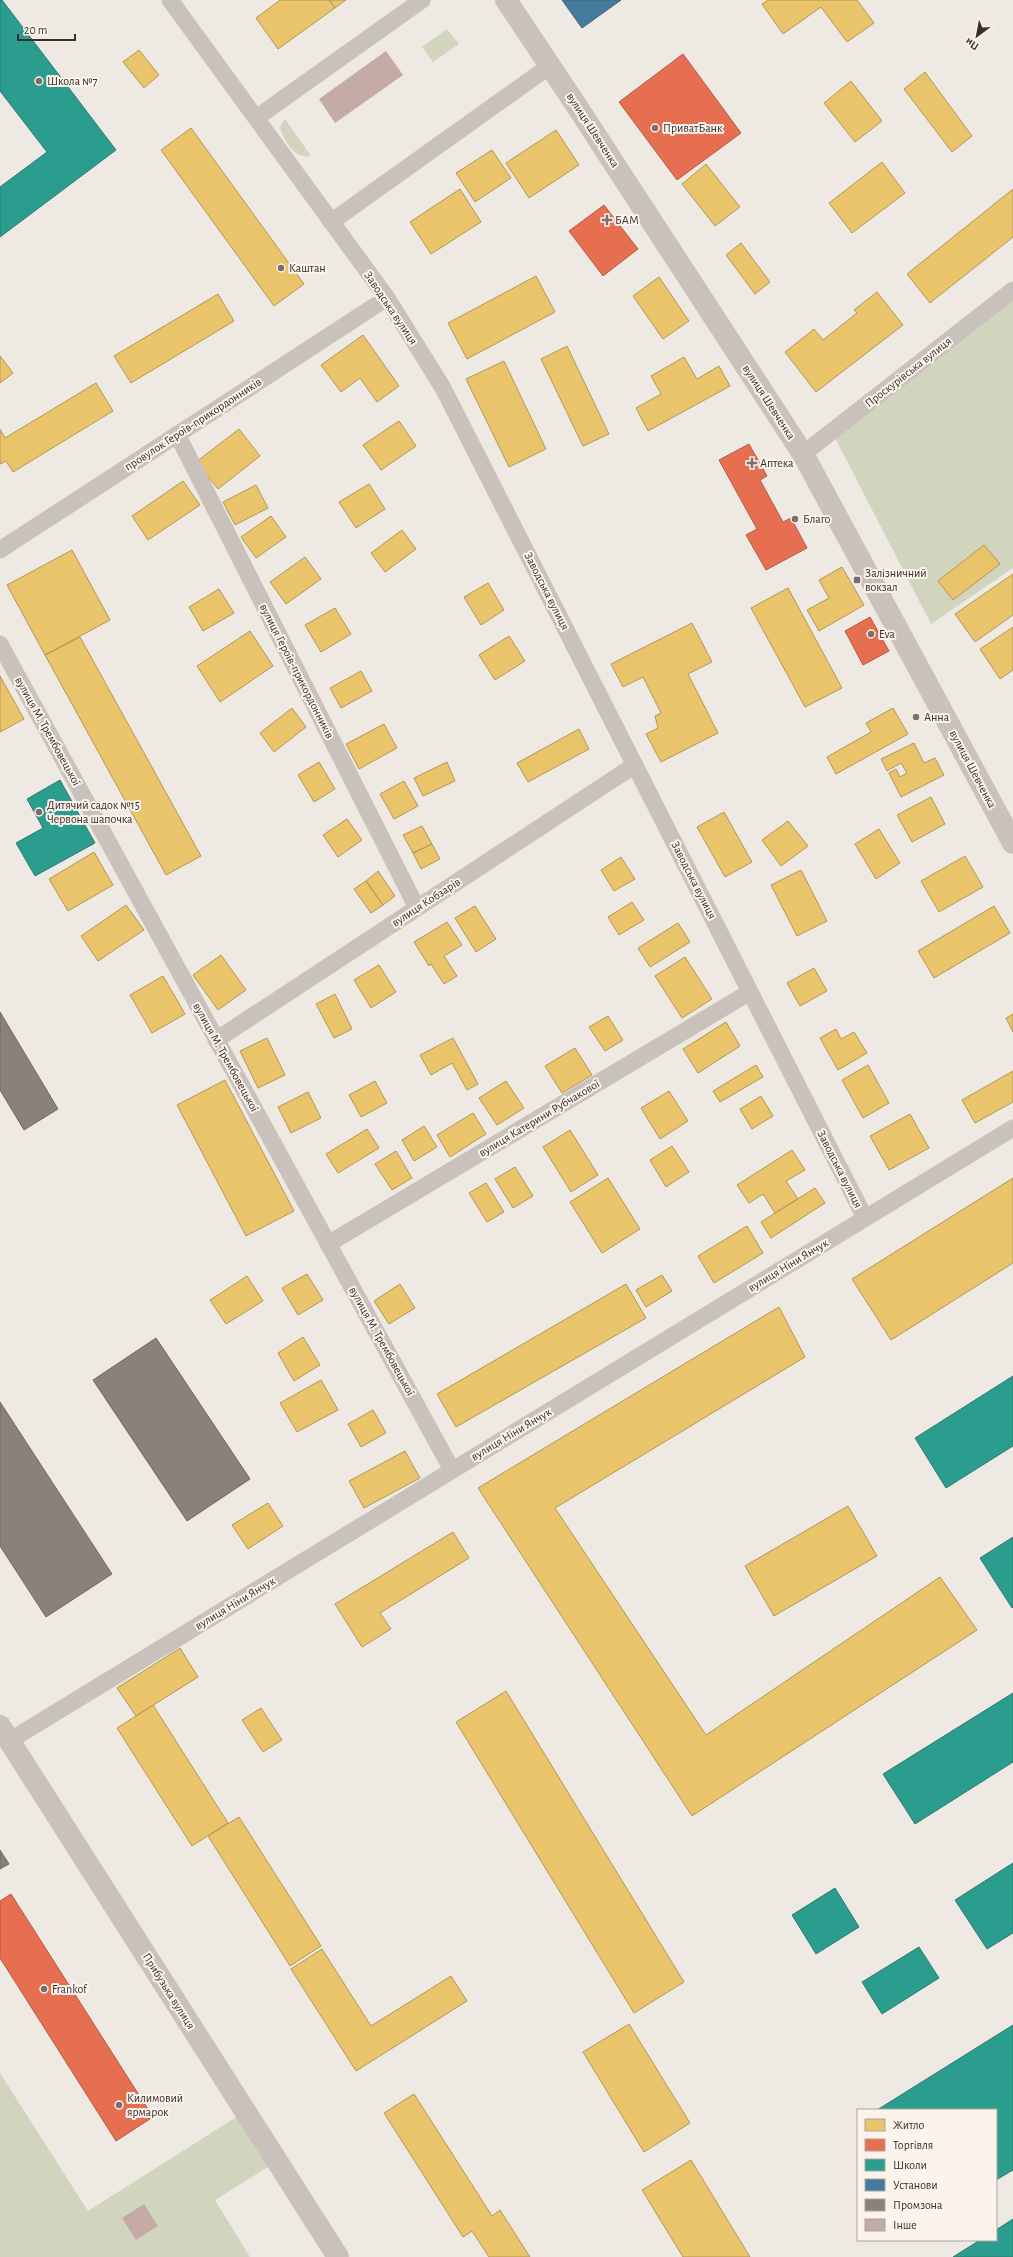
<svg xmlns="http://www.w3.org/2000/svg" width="1013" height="2257" viewBox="0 0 1013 2257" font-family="'Alegreya Sans',sans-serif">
<rect width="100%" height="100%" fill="#efe9e4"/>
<path fill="#d2d5be" d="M447 29 459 44 433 62 422 47Z
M285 119 311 156C295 160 284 141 280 127Z
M1013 290V568L931 624 833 434Z
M0 2073 88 2211 238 2116 271 2165 215 2200 250 2257H0Z"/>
<path fill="#e9c46a" stroke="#b49757" d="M280 0H329L335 8 278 49 256 18Z
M329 0H346L335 8Z
M768 0H857L874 23 847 42 821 7 783 34 762 4Z
M139 50 159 75 144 88 123 62Z
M925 72 972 136 952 152 904 89Z
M851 81 882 121 855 142 824 103Z
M191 128 304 284 274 306 161 150Z
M556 130 579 165 529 198 506 163Z
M492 150 511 178 475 202 456 173Z
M882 162 905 193 852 233 829 203Z
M706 164 740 207 715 226 682 184Z
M460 189 481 222 431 254 410 222Z
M1013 189V237L930 303 907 274Z
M741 243 770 282 755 294 726 255Z
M536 276 555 312 467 359 448 323Z
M659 277 689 321 663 339 633 296Z
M877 292 903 325 816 392 785 352 814 329 823 340 857 313 854 310Z
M218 294 234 321 131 383 114 356Z
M363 335 399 386 377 402 360 378 341 392 321 365Z
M567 346 609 434 583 446 541 359Z
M0 356 13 373 0 383Z
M684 357 697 379 719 366 730 386 648 431 636 408 661 394 651 376Z
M504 361 546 449 509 467 466 379Z
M96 383 113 411 13 472 6 461 0 464V429L5 438Z
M399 421 416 446 381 470 363 445Z
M239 429 260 456 218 489 196 462Z
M183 481 200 505 148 540 132 516Z
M369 484 385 509 356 528 339 502Z
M256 485 268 508 235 525 223 502Z
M271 516 286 537 256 558 241 537Z
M402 530 416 549 385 572 371 553Z
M984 545 1000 564 953 600 938 581Z
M72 550 110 620 45 655 7 585Z
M305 557 321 579 286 604 270 582Z
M842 567 864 605 819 631 807 610 829 598 819 580Z
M1013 574V615L975 642 955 614Z
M488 583 504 610 481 625 464 597Z
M788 588 842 688 805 707 751 608Z
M219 589 234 613 203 631 189 607Z
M335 608 351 634 321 652 305 625Z
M692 623 712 662 688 674 718 733 661 762 646 734 658 728 655 716 661 713 643 677 623 687 611 664Z
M1013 627V670L1000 679 980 649Z
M250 631 273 666 220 702 197 666Z
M509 636 525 661 495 680 479 655Z
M80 637 201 856 166 875 45 655Z
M361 671 372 691 341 708 330 688Z
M0 676 24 719 0 732Z
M292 708 306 727 274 752 260 733Z
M893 708 908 734 836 774 827 757 871 732 866 723Z
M384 724 397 748 359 769 346 744Z
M579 729 589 749 528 782 517 763Z
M914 743 924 763 935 758 944 775 901 797 889 773 896 769 900 777 907 773 901 763 887 771 881 759Z
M319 762 335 789 314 802 298 775Z
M447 762 455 781 423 796 414 778Z
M404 781 418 806 394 819 380 794Z
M931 797 945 824 912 842 897 815Z
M724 812 752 862 725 877 697 827Z
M347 819 362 840 338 857 323 835Z
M788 821 808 846 781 866 762 840Z
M422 826 432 844 413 853 403 835Z
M879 829 900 863 876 879 855 844Z
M432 844 440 859 421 869 413 853Z
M94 852 113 885 68 911 49 879Z
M965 856 983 887 939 912 921 881Z
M621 857 635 879 614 891 601 870Z
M801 870 827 921 797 936 771 885Z
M378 871 395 896 383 905 366 881Z
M366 881 383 905 371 913 354 889Z
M632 902 644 920 619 935 608 917Z
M126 905 144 930 98 961 81 936Z
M475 906 496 939 476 952 455 918Z
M994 906 1010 933 934 978 918 951Z
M447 922 462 945 444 956 457 976 444 984 431 964 429 966 414 942Z
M678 923 690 942 650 967 638 948Z
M221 955 246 990 218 1010 193 975Z
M685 957 712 999 682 1018 655 976Z
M379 965 396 992 371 1008 354 980Z
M814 968 827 991 800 1006 787 983Z
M163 976 185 1014 152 1033 130 995Z
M335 994 352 1029 334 1038 316 1004Z
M1013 1014V1032L1006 1018Z
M608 1016 623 1040 605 1051 589 1027Z
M726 1022 740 1046 698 1073 683 1049Z
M836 1029 841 1039 854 1032 867 1053 838 1070 820 1038Z
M267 1038 285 1075 258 1088 240 1051Z
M453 1038 478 1084 467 1090 452 1063 431 1075 420 1055Z
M575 1048 592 1075 562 1093 545 1066Z
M756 1065 763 1077 720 1102 713 1091Z
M868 1065 889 1103 863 1118 842 1080Z
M1013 1071V1102L975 1123 962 1100Z
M225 1080 294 1211 246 1236 177 1105Z
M375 1081 387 1103 361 1117 349 1095Z
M506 1081 524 1108 497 1125 479 1098Z
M669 1091 688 1121 660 1139 641 1108Z
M308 1092 321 1118 291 1133 278 1107Z
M761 1096 773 1116 752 1129 740 1109Z
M473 1113 486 1134 450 1157 437 1135Z
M910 1114 929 1148 889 1170 870 1136Z
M424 1126 437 1147 414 1161 402 1140Z
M367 1129 379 1148 338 1173 326 1154Z
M570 1130 598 1175 571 1192 543 1147Z
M672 1146 689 1172 666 1187 650 1160Z
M792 1150 805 1170 786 1181 798 1199 775 1213 763 1194 749 1203 737 1185Z
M396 1151 412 1178 392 1190 375 1164Z
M515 1167 533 1196 513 1208 495 1179Z
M608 1178 640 1229 602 1253 570 1202Z
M1013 1178V1263L891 1340 852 1279Z
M486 1183 504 1212 487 1222 469 1193Z
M815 1188 825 1203 771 1238 761 1222Z
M747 1226 763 1253 714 1283 698 1256Z
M307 1274 323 1300 298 1315 282 1288Z
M662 1275 672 1291 646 1307 636 1290Z
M247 1276 263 1301 226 1324 210 1300Z
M400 1284 415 1308 389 1324 374 1301Z
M626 1284 646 1318 456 1427 437 1394Z
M779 1307 805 1357 555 1508 706 1735 940 1577 977 1630 692 1816 478 1488Z
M303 1337 320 1365 294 1381 278 1353Z
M321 1380 338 1410 297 1432 280 1403Z
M373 1410 386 1433 361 1447 348 1424Z
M405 1451 420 1478 364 1508 349 1481Z
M268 1503 283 1526 248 1549 232 1525Z
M848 1506 877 1556 774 1616 745 1566Z
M453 1532 469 1558 380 1613 391 1629 362 1647 335 1604Z
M180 1648 198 1677 136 1716 117 1688Z
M506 1691 684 1982 634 2013 456 1722Z
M153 1705 228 1823 192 1846 117 1728Z
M261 1708 282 1740 263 1752 242 1720Z
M239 1817 321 1946 290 1966 208 1836Z
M322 1949 371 2026 451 1976 467 2001 356 2071 291 1969Z
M629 2024 690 2123 644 2152 583 2052Z
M414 2094 492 2216 500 2210 530 2257H489L472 2231 463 2237 384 2113Z
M691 2160 750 2257H683L642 2190Z"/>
<path fill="#e76f51" stroke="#b35b45" d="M683 54 741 133 677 180 619 102Z
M604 205 638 249 603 276 569 231Z
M749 444 767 476 760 480 783 522 791 518 807 548 766 570 746 535 757 529 719 460Z
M870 617 889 651 863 665 845 631Z
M11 1894 153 2117 116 2141 0 1958V1901Z"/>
<path fill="#2a9d8f" stroke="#2f7b71" d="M0 0H2L116 150 0 237V187L47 152 0 91Z
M60 780 95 843 35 876 16 843 43 828 27 799Z
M1013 1376V1446L946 1488 915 1438Z
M1013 1537V1607L1012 1608 980 1558Z
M1013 1693V1762L915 1824 883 1774Z
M1013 1863V1933L987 1949 955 1900Z
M835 1888 859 1927 816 1954 792 1915Z
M919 1947 939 1978 882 2014 862 1982Z
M1013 2025V2170L996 2180V2110H877Z
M1013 2219V2257H953L980 2240H996V2230Z"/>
<path fill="#457b9d" stroke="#42647a" d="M562 0H621L582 28Z"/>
<path fill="#8a817c" stroke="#726863" d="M0 1012 58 1109 24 1130 0 1090Z
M156 1338 250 1479 187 1521 93 1380Z
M0 1402 112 1574 46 1617 0 1546Z
M0 1850 9 1864 0 1869Z"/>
<path fill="#c4aba5" d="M386 51 403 75 335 123 319 99Z
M144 2204 158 2226 136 2240 122 2218Z"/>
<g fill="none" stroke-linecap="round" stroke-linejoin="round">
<path stroke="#c9c1bc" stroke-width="17" d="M170 0 387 298 443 388 865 1218
M256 118 422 0
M331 222 551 65
M177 434 417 908
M803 454 1013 290
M0 550 387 298
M0 644 452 1470
M216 1040 635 765
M328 1244 750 992
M9 1741 1013 1128"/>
<path stroke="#c9c1bc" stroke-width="22" d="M506 0 578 108 803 454 1013 843
M0 1726 338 2257"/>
</g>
<g fill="#796f6b" stroke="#fbf3ec" stroke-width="1.5">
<circle cx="39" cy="81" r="4"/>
<circle cx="655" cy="128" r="4"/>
<path d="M605 214h4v4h4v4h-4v4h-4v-4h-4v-4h4z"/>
<circle cx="281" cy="268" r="4"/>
<path d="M750 457h4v4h4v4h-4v4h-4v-4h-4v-4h4z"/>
<circle cx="795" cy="519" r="4"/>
<rect x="853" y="576" width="8" height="8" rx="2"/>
<circle cx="871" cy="634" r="4"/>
<circle cx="916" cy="717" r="4"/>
<circle cx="39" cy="812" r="4"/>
<circle cx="44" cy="1989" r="4"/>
<circle cx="119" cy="2105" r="4"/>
</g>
<g text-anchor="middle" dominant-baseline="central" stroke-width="4" stroke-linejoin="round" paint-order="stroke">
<g font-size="12" fill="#3a2d2a" stroke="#fbf3ec" text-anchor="start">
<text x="47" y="81">Школа №7</text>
<text x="663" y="128">ПриватБанк</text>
<text x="615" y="220">БАМ</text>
<text x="289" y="268">Каштан</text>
<text x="760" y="463">Аптека</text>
<text x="803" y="519">Благо</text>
<text x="865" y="573">Залізничний<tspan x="865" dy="14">вокзал</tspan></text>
<text x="879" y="634">Eva</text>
<text x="924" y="717">Анна</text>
<text x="47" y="805">Дитячий садок №15<tspan x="47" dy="14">Червона шапочка</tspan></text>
<text x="52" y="1989">Frankof</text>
<text x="127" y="2098">Килимовий<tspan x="127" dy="14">ярмарок</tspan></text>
</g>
<g font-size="12" fill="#3a2d2a" stroke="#fbf3ec">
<text transform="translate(593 130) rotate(57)">вулиця Шевченка</text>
<text transform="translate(391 308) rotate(56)">Заводська вулиця</text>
<text transform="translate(908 372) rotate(-38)">Проскурівська вулиця</text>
<text transform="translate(769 402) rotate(57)">вулиця Шевченка</text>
<text transform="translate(193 424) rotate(-33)">провулок Героїв-прикордонників</text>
<text transform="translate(547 591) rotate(63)">Заводська вулиця</text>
<text transform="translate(297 671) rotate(63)">вулиця Героїв-прикордонників</text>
<text transform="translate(48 731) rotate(61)">вулиця М. Трембовецької</text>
<text transform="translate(973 769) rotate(62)">вулиця Шевченка</text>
<text transform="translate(694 880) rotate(63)">Заводська вулиця</text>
<text transform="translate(426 902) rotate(-33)">вулиця Кобзарів</text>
<text transform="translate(226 1057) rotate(61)">вулиця М. Трембовецької</text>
<text transform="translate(539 1118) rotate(-31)">вулиця Катерини Рубчакової</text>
<text transform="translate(840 1169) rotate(63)">Заводська вулиця</text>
<text transform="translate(788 1265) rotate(-31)">вулиця Ніни Янчук</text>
<text transform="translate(382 1341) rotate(61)">вулиця М. Трембовецької</text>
<text transform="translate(511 1434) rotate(-31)">вулиця Ніни Янчук</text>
<text transform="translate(235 1603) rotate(-31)">вулиця Ніни Янчук</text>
<text transform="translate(169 1991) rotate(58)">Прибузька вулиця</text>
</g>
</g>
<rect x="857" y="2109" width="140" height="132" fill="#fbf3ec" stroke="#aea49e"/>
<rect x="865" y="2119" width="20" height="12" fill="#e9c46a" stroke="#aea49e"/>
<text x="893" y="2129" font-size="12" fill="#3a2d2a">Житло</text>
<rect x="865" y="2139" width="20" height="12" fill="#e76f51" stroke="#aea49e"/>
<text x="893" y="2149" font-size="12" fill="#3a2d2a">Торгівля</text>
<rect x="865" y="2159" width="20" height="12" fill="#2a9d8f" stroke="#aea49e"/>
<text x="893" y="2169" font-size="12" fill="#3a2d2a">Школи</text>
<rect x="865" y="2179" width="20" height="12" fill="#457b9d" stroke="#aea49e"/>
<text x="893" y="2189" font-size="12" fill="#3a2d2a">Установи</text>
<rect x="865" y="2199" width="20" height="12" fill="#8a817c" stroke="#aea49e"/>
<text x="893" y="2209" font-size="12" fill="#3a2d2a">Промзона</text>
<rect x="865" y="2219" width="20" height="12" fill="#c4aba5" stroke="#aea49e"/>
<text x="893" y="2229" font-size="12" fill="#3a2d2a">Інше</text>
<g transform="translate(977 36) rotate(212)" stroke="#fbf3ec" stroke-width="3" paint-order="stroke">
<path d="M0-3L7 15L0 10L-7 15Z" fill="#3a2d2a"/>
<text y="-6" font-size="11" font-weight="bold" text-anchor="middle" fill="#3a2d2a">Пн</text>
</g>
<path d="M18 34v6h57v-6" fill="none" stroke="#3a2d2a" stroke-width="2"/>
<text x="24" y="34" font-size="12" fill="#3a2d2a" stroke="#fbf3ec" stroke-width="3" paint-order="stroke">20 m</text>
</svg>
